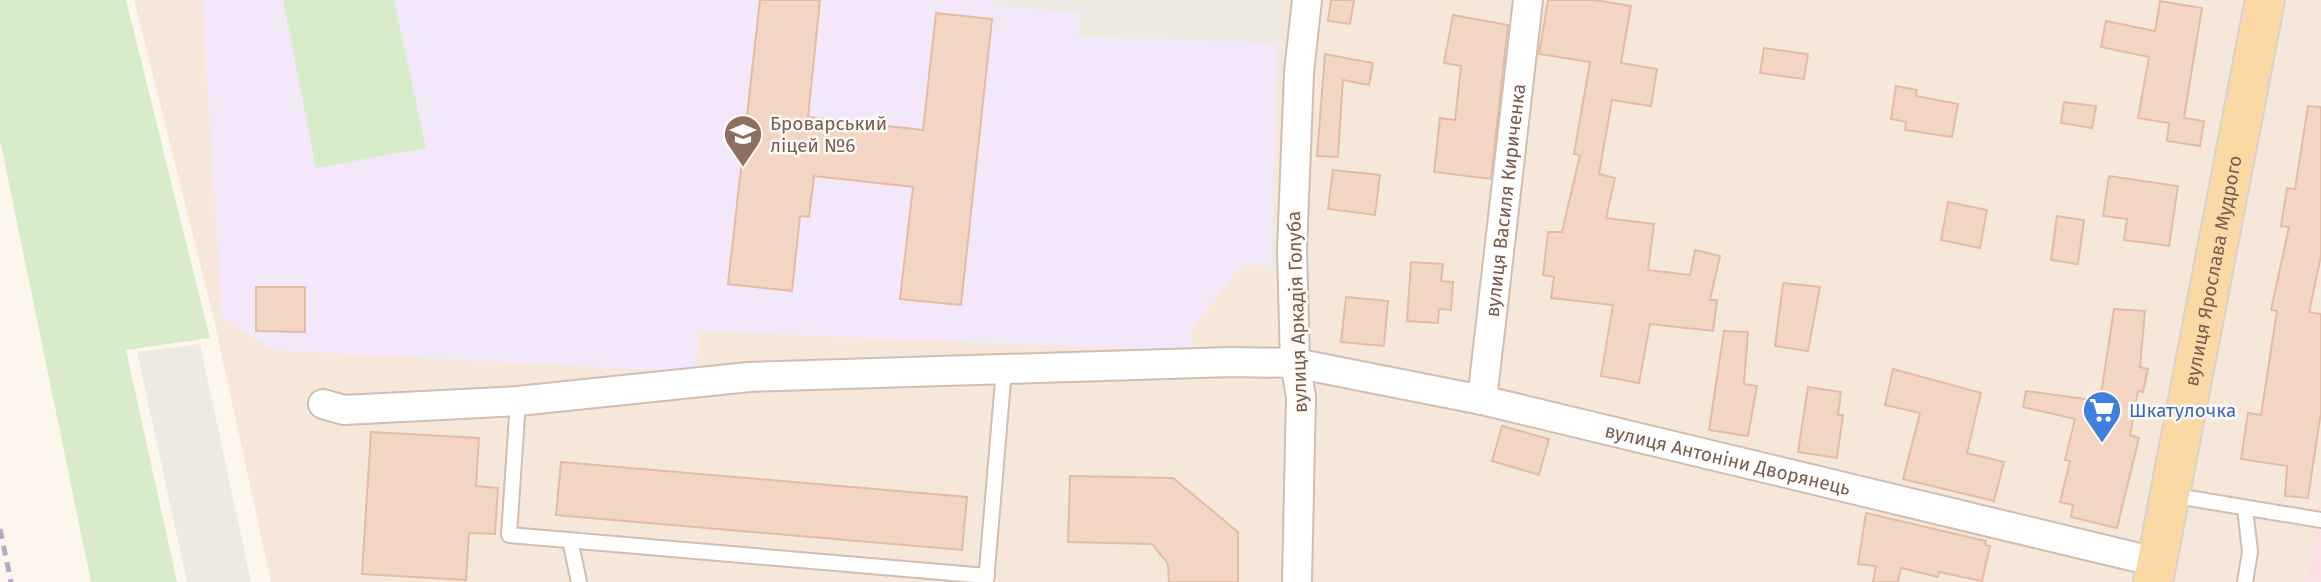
<svg xmlns="http://www.w3.org/2000/svg" width="2321" height="582" viewBox="0 0 2321 582" font-family="'Fira Sans',sans-serif">
<rect width="100%" height="100%" fill="#fdf6ec"/>
<path fill="#f5e8da" d="M134 0H2321V582H271L214 320Z"/>
<path fill="#efe9e4" d="M994 0H1282L1278 43 1078 37 1081 13 994 6Z
M200 344 251 582H187L137 352Z"/>
<path fill="#f3e8fa" d="M202 0H994V6L1081 13 1078 37 1278 43 1271 266 1243 264 1192 328 1191 351 699 331 696 372 273 350 222 316Z"/>
<path fill="#fbdfe3" d="M2320 491 2321 582H2306L2317 519Z"/>
<path fill="#d8ecc9" d="M0 0H126L210 338 126 350 177 582H91L0 140Z
M283 0H394L426 148 316 168Z"/>
<path fill="#f3d5c3" stroke="#e6bba3" stroke-width="2" d="M760 0H820L808 117 923 130 936 13 992 19 961 305 900 299 913 187 814 176 809 217 800 216 792 291 728 284Z
M1331 0H1354L1350 24 1328 21Z
M1548 0H1595L1631 6 1621 63 1657 69 1651 106 1612 100 1599 174 1615 178 1606 218 1654 224 1648 270 1690 275 1695 250 1720 256 1710 300H1717L1713 331 1650 324 1639 383 1601 376 1613 305 1551 298 1554 277 1543 275 1548 232H1562L1580 155 1574 154 1590 62 1539 54Z
M2160 1 2202 8 2184 118 2204 121 2200 146 2167 141 2169 123 2138 118 2149 57 2101 47 2106 21 2155 31Z
M1453 15 1508 25 1491 179 1434 172 1440 118 1455 120 1461 66 1444 63Z
M1764 48 1808 54 1804 79 1760 73Z
M1325 54 1373 63 1369 85 1343 80 1338 157 1317 156Z
M1896 86 1917 90 1916 96 1958 104 1952 137 1905 130 1906 122 1891 119Z
M2064 102 2096 106 2092 128 2061 123Z
M2308 106 2321 107V256L2309 312 2321 314V412L2308 498 2285 496 2287 466 2241 459 2248 413 2261 415 2277 311 2271 310 2289 227 2281 226 2287 188 2295 189Z
M1333 170 1380 175 1375 215 1328 209Z
M2109 176 2178 186 2169 246 2124 240 2127 219 2103 216Z
M1948 202 1987 210 1980 248 1941 240Z
M2057 216 2084 220 2078 264 2051 260Z
M1411 262 1443 264 1441 281 1453 282 1451 310 1439 309 1438 323 1407 321Z
M1783 283 1820 287 1808 351 1775 346Z
M256 287H305V332L256 331Z
M1346 297 1388 301 1384 346 1341 342Z
M2114 309 2145 311 2140 367 2148 369 2143 392 2138 391 2130 435 2139 438 2117 528 2071 517 2073 505 2060 502 2070 461 2065 460 2075 419 2023 407 2026 391 2100 401Z
M1724 331 1748 332 1744 384 1757 386 1748 436 1709 430Z
M1893 369 1981 393 1967 453 2004 462 1994 501 1903 479 1920 413 1885 405Z
M1808 387 1841 392 1838 415H1843L1837 458 1798 452Z
M1502 426 1549 439 1539 475 1492 461Z
M371 432 479 438 476 486 498 488 495 534 469 533 466 580 362 574Z
M561 462 967 497 962 550 556 515Z
M1070 476 1173 478 1238 532V582H1169L1168 564 1152 544 1068 542Z
M1866 513 1986 541 1985 545 1990 546 1982 581 1939 572 1938 577 1901 568 1898 582H1873L1876 566 1858 564Z"/>
<g fill="none" stroke-linecap="round" stroke-linejoin="round">
<g stroke="#d1beb0" stroke-width="18">
<path id="service" d="M518 401 509 535 987 576
M2170 495 2321 520
M570 540 579 582
M986 582 1004 369
M2245 582 2250 552 2245 508"/>
</g>
<g stroke="#d1beb0" stroke-width="32">
<g id="minor">
<path id="s1" d="M1482 400 1528 0"/>
<path id="s2" d="M323 404 344 410 518 401 749 377 1231 362 1295 363 1482 400 2156 562"/>
<path d="M1297 582 1301 396 1295 363 1292 250 1299 72 1307 0"/>
</g>
</g>
<g stroke="#dad1cd" stroke-width="42">
<g id="primary">
<path id="s3" d="M2153 582 2265 0"/>
</g>
</g>
<use href="#service" stroke="#fff" stroke-width="14"/>
<use href="#minor" stroke="#fff" stroke-width="28"/>
<use href="#primary" stroke="#fbd9a5" stroke-width="38"/>
<path stroke="#b9a8c9" stroke-width="5" stroke-dasharray="10 7" stroke-linecap="butt" d="M0 529 11 582"/>
</g>
<defs>
<g id="school-pin" transform="scale(2.0125)"><path d="M0 17L-7.5 6A9.5 9.5 0 1 1 7.5 6Z" fill="#8d6e63" stroke="#fffaf3"/><path d="M0-5L7-2L0 1L-7-2ZM-4 1L0 2.5L4 1V4Q0 6-4 4Z" fill="#fff"/></g>
<g id="supermarket-pin" transform="scale(2.0125)"><path d="M0 17L-7.5 6A9.5 9.5 0 1 1 7.5 6Z" fill="#3f7fe0" stroke="#fffaf3"/><path d="M-6-5.5h2.5l.6 2H6L4.5 2H-2.5L-4.4-4H-6ZM-1.5 3.2a1.3 1.3 0 1 0 .1 0ZM3 3.2a1.3 1.3 0 1 0 .1 0Z" fill="#fff"/></g>
</defs>
<g fill-rule="evenodd">
<use href="#school-pin" x="743" y="134"/>
<use href="#supermarket-pin" x="2102" y="410"/>
</g>
<g text-anchor="middle" dominant-baseline="central" stroke-width="5" stroke-linejoin="round" paint-order="stroke">
<g font-size="19" fill="#785e54" stroke="#fffaf3" text-anchor="start">
<text x="770" y="123">Броварський<tspan x="770" dy="22">ліцей №6</tspan></text>
</g>
<g font-size="19" fill="#7a5c4d" stroke="#fffaf3">
<text stroke="none"><textPath href="#s1" startOffset="201">вулиця Василя Кириченка</textPath></text>
<text stroke="none"><textPath href="#s3" startOffset="317">вулиця Ярослава Мудрого</textPath></text>
<text transform="translate(1297 312) rotate(-92)">вулиця Аркадія Голуба</text>
<text stroke="none"><textPath href="#s2" startOffset="1418">вулиця Антоніни Дворянець</textPath></text>
</g>
<g font-size="19" fill="#366cbe" stroke="#fffaf3" text-anchor="start">
<text x="2129" y="410">Шкатулочка</text>
</g>
</g>
</svg>
